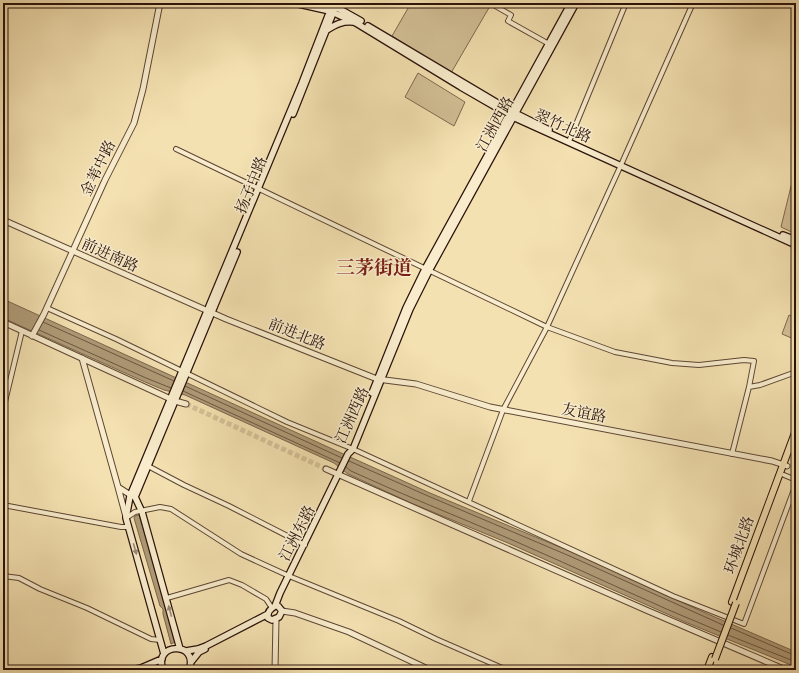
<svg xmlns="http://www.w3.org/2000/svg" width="799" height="673" viewBox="0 0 799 673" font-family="'IM FELL French Canon','Noto Serif SC',serif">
<rect width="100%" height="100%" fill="#f4e1b1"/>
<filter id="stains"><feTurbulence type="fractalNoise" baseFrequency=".005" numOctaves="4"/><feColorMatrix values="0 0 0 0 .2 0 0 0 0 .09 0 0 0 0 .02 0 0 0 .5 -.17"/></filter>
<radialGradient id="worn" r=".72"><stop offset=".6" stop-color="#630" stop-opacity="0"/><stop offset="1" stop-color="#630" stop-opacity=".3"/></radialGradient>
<path fill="#d2be95" stroke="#7e6850" d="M411 3H484L490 6 451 73 392 36Z
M418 73 465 102 454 126 405 97Z
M796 166V234L781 227Z
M789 315 796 318V333L794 339 782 334Z"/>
<path fill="#af9b78" stroke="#7a644c" d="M3 299 339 452 430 493 574 553 701 611 796 652V667L685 622 508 543 411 503 348 474 334 463 185 395 164 390 145 382 3 318Z
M139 515 161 587 175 642 171 644 163 614V609L160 606 134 518 135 516Z"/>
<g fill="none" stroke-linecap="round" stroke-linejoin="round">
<path stroke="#6c5641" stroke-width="1" d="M43 322 174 381
M39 330 146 378 171 388
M185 386 342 458
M183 391 340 463
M349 461 428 496 572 557 723 625
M346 467 351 471C403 495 457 516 510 539 580 569 649 603 721 632
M731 628 796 656
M728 635 796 662"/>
<path stroke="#d6c298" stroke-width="5" stroke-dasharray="5 2.5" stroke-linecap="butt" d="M186 404 326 469"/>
<g stroke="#5c4634" stroke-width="6">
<path id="minor" d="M490 3 511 15 508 21 549 44
M570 139 626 3
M176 149 547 327 615 352 672 363 699 365 744 360 754 361 749 387
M47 308 116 339 287 422 353 449 673 596 744 624 796 484
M3 410 22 331
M732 454 749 387 760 385 796 372
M148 466 184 485 229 506 305 545
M784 475 796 480
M469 501 503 410 547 327 621 165 693 3
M3 505 121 527H128
M126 518 135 512 160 507 171 509 241 554 289 576 399 621 436 639 507 670
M3 576 19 578 40 589 87 608 151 639 160 640
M167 598 229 580 242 585 266 599 272 608"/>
</g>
<g stroke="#5c4634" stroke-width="7">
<path id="tertiary" d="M3 220 226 319 377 379 416 384 490 407 772 461 787 466
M3 322 175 401 186 404
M32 336 44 314 105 180 134 123 143 89 160 3
M82 358 118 487 132 496
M326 469 646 610 786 670
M118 487 126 517
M282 611 295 613 349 632 430 670
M275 670 276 619"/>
</g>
<g stroke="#2a120a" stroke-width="8">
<path id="secondary" d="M294 3 330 11 356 23 461 87 513 117 796 245
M317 3 336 7 361 21
M368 26 511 111 549 130
M327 30C336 24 343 21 353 22
M293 114 337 3
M783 235 796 240
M372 393 406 308 425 269 571 3
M275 606 280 593 348 454 353 449 410 309 429 271 576 3
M275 606H278L282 611 279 617 272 620 268 618C267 612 270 609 275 606Z
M180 649 142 512 135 497 237 252
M186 651 198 649 206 646 268 614
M164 654 126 518 130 496 302 83 333 3
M191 662 199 652 205 649
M143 669 157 670
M131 670 141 668 162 659
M163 670C152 642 200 641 189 670"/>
</g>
<g stroke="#2a120a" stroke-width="8">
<path id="primary" d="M732 602 796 430
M707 670 712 657"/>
</g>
<use href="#minor" stroke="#f8eccc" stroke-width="4"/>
<use href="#tertiary" stroke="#f8eccc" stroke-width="5"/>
<use href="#secondary" stroke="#f8eccc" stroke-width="5.5"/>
<use href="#primary" stroke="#f4e1b1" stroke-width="6"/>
<g stroke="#2a120a" stroke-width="8" stroke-linecap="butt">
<path id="primary-bridge" d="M715 659 736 603"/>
</g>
<use href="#primary-bridge" stroke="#f4e1b1" stroke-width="6"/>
</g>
<defs><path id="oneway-solid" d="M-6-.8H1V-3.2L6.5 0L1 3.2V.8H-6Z"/></defs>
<g fill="#9b8a75">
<use href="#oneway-solid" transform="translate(135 549) rotate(74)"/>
<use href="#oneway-solid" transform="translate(170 611) rotate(-105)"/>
</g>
<g text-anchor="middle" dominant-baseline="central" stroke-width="3" stroke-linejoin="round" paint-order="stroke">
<g font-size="15" fill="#2a120a" stroke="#f8eccc">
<text transform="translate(495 124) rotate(-61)">江洲西路</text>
<text transform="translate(563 126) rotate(24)">翠竹北路</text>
<text transform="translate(98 168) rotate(-64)">金苇中路</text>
<text transform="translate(251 185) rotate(-68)">扬子中路</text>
<text transform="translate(110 255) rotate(24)">前进南路</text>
<text transform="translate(297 334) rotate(22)">前进北路</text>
<text transform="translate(584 413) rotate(11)">友谊路</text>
<text transform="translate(352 415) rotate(-66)">江洲西路</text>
<text transform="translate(297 533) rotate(-63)">江洲东路</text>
<text transform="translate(739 545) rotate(-70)">环城北路</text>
</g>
<g font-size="19" font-weight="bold" fill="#7a1f14" stroke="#f8eccc">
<text x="374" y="268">三茅街道</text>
</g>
</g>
<rect width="799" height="673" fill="none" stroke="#f4e1b1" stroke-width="16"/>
<rect x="4" y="4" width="791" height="665" fill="none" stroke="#2a120a" stroke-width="2"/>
<rect x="8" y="8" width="783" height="657" fill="none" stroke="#2a120a"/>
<rect width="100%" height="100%" filter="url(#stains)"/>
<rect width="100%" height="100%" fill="url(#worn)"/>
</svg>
